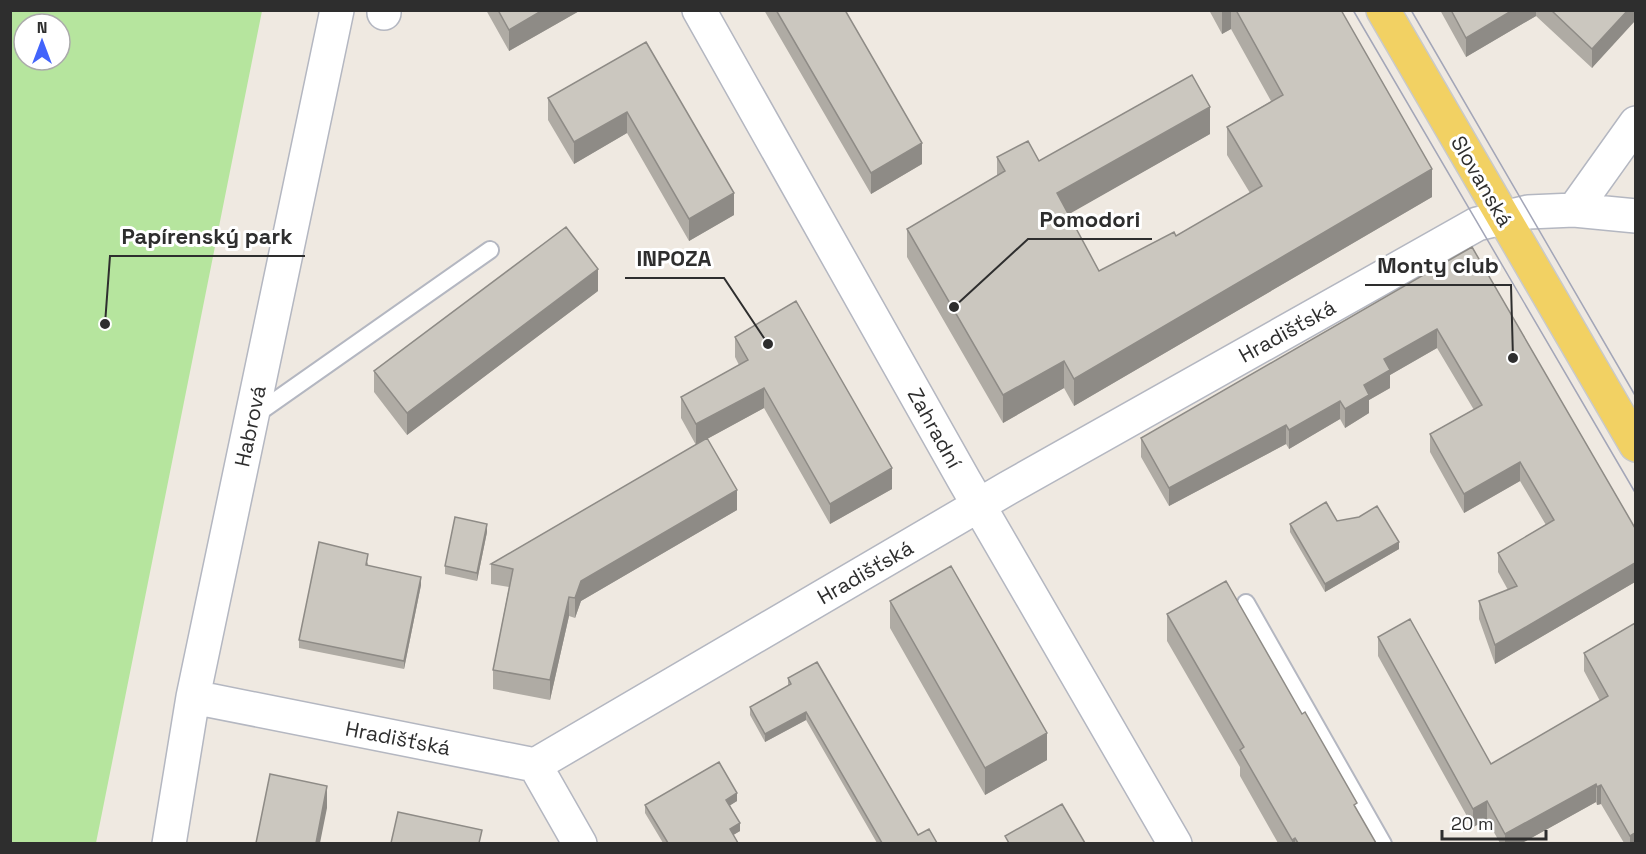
<svg xmlns="http://www.w3.org/2000/svg" width="1646" height="854" viewBox="0 0 1646 854" font-family="'Space Grotesk',sans-serif">
<rect width="100%" height="100%" fill="#efe9e1"/>
<path fill="#b6e59e" fill-rule="evenodd" d="M10 11H262L96 843H11ZM24 24H60V60H24Z"/>
<g fill="none" stroke-linecap="round" stroke-linejoin="round">
<g stroke="#b4b7c1" stroke-width="20">
<path id="lane" d="M255 415 490 250
M1246 603 1383 844"/>
</g>
<g stroke="#b4b7c1" stroke-width="36">
<path id="street" d="M384 10V13V10
M699 10 964 480 1175 844
M1574 210 1636 123
M193 697 535 765 1008 488 1477 224 1528 212 1574 210 1636 216
M535 765 580 844
M169 844 193 697 337 10"/>
</g>
<g stroke="#c9c9c9" stroke-width="36">
<path id="primary" d="M1383 10 1636 445"/>
</g>
<use href="#lane" stroke="#fff" stroke-width="16"/>
<use href="#street" stroke="#fff" stroke-width="33"/>
<use href="#primary" stroke="#f2d163" stroke-width="33"/>
<path stroke="#a3a6b8" stroke-width="1.5" d="M1353 10 1636 494
M1411 10 1636 397"/>
</g>
<path fill="#afaba4" d="M486 10H581L509 51Z
M764 10H845L922 164 871 194Z
M1209 10H1341L1432 197 1074 406 1064 388 1003 423 907 257V229L997 176V157L1039 161 1210 134 1068 214 1099 271 1176 236 1250 193 1227 155V127L1271 101 1231 29 1222 34Z
M1440 10H1635L1592 68 1536 16 1466 57Z
M646 42 734 215 689 241 627 133 574 164 548 120V98Z
M1472 247 1635 528V582L1495 664 1479 619V601L1508 590 1498 572V553L1546 525 1520 481 1464 513 1430 452V434L1474 410 1437 348 1390 375V388L1369 400V413L1345 428 1340 419 1289 449 1286 444 1169 506 1141 457V438Z
M598 291 407 435 374 392V371Z
M735 337 892 489 830 524 764 408 707 439 737 510 581 601 575 618 569 616 550 700 493 689V670L509 587 491 584V564L696 445 681 418V397L739 365 735 357Z
M1337 521 1399 549 1325 592 1290 532V524Z
M487 532 477 581 445 574V566Z
M368 562V566L421 585 404 669 299 648V640Z
M890 601 1047 760 985 795 890 628Z
M1167 614 1357 811 1376 843H1278L1240 776V767L1167 641Z
M1635 623V843H1624L1601 804 1597 805 1596 802 1522 843H1500L1487 820 1473 827 1378 656V637L1491 764 1600 701 1584 671V653Z
M788 678 918 835 937 843H877L806 720 765 742 750 715V707L788 686Z
M737 801 730 805 740 831 733 835 738 843H663L645 813V805Z"/>
<path fill="#8e8b86" d="M543 10H581L509 51V30Z
M1222 10H1231V29L1222 34Z
M1513 10H1536V16L1466 57V38Z
M1628 10H1635V21L1592 68V49Z
M1210 107V134L1057 221V193Z
M627 112V133L574 164V142Z
M922 143V164L871 194V173Z
M1432 169V197L1074 406V379Z
M734 193V215L689 241V219Z
M598 269V291L407 435V413Z
M1437 329V348L1390 375V388L1369 400V413L1345 428V409L1384 359Z
M1064 361V388L1003 423V395Z
M764 388V408L696 445V424Z
M1340 401V419L1289 449V430Z
M1286 425V444L1169 506V488Z
M1520 462V481L1464 513V494Z
M892 468V489L830 524V504Z
M737 490V510L581 601 575 618V598L581 581Z
M487 524V532L477 581V573Z
M1399 542V549L1325 592V584Z
M1635 563V582L1495 664V645Z
M421 577V585L404 669V661Z
M569 597V616L550 700V680Z
M806 712V720L765 742V734Z
M1047 733V760L985 795V768Z
M1596 784V802L1522 843H1505V834Z
M1601 785V804L1597 805V787Z
M327 786V808L320 843H316Z
M737 793V801L726 808V800Z
M1487 801V820L1473 827V809Z
M740 823V831L730 837V829Z
M1635 833V843H1630V836Z
M1295 838V843H1292V840Z"/>
<path fill="#cbc7bf" stroke="#8e8b86" stroke-width="1.5" d="M498 10H543L509 30Z
M776 10H845L922 143 871 173Z
M1236 10H1341L1432 169 1074 379 1064 361 1003 395 907 229 1005 171 997 157 1028 141 1039 161 1192 75 1210 107 1057 193 1099 271 1174 232 1176 236 1262 186 1227 127 1283 95Z
M1451 10H1513L1466 38Z
M1551 10H1628L1592 49Z
M646 42 734 193 689 219 627 112 574 142 548 98Z
M566 227 598 269 407 413 374 371Z
M1472 247 1635 528V563L1495 645 1479 601 1517 586 1498 553 1554 520 1520 462 1464 494 1430 434 1482 405 1437 329 1384 359 1390 370 1364 385 1369 395 1345 409 1340 401 1289 430 1286 425 1169 488 1141 438Z
M796 301 892 468 830 504 764 388 696 424 681 397 748 360 735 337Z
M707 438 737 490 581 581 575 598 569 597 550 680 493 670 513 569 491 564Z
M1326 502 1337 521 1359 517 1377 506 1399 542 1325 584 1290 524Z
M455 517 487 524 477 573 445 566Z
M319 542 368 554 366 565 421 577 404 661 299 640Z
M951 566 1047 733 985 768 890 601Z
M1226 581 1302 714 1305 712 1357 803 1354 805 1376 843H1298L1295 838 1292 840 1240 750 1244 747 1167 614Z
M1410 619 1491 764 1608 696 1584 653 1635 623V833L1630 836 1601 785 1597 787 1596 784 1505 834 1487 801 1473 809 1378 637Z
M817 662 918 835 929 829 937 843H882L806 712 765 734 750 707 791 684 788 678Z
M719 762 737 793 726 800 740 823 730 829 738 843H668L645 805Z
M270 774 327 786 316 843H256Z
M1062 804 1085 843H1009L1005 836Z
M398 812 482 830 479 843H391Z"/>
<g text-anchor="middle" dominant-baseline="central" stroke-width="6" stroke-linejoin="round" paint-order="stroke">
<g font-size="21" fill="#2e2e2e" stroke="#fff">
<text transform="translate(1482 181) rotate(60)">Slovanská</text>
<text transform="translate(1287 331) rotate(-29)">Hradišťská</text>
<text transform="translate(250 426) rotate(-78)">Habrová</text>
<text transform="translate(935 428) rotate(61)">Zahradní</text>
<text transform="translate(865 572) rotate(-30)">Hradišťská</text>
<text transform="translate(398 738) rotate(11)">Hradišťská</text>
</g>
</g>
<path fill="none" stroke="#2e2e2e" stroke-width="2" d="M954 307L1028 239H1152M105 324L110 256H305M768 344L724 278H625M1513 358L1511 285H1365"/>
<g fill="#2e2e2e" stroke="#fff" stroke-width="2">
<circle cx="954" cy="307" r="6"/>
<circle cx="105" cy="324" r="6"/>
<circle cx="768" cy="344" r="6"/>
<circle cx="1513" cy="358" r="6"/>
</g>
<g font-size="22" text-anchor="middle" font-weight="bold" fill="#2e2e2e" stroke="#fff" stroke-width="6" stroke-linejoin="round" paint-order="stroke">
<text x="1090" y="227">Pomodori</text>
<text x="207" y="244">Papírenský park</text>
<text x="674" y="266">INPOZA</text>
<text x="1438" y="273">Monty club</text>
</g>
<rect width="1646" height="854" fill="none" stroke="#2e2e2e" stroke-width="24"/>
<g transform="translate(42 42)"><circle r="28" fill="#ffffff" stroke="#ababab" stroke-width="1.5"/>
<path d="M0-4.5L10 22L0 15L-10 22Z" fill="#4264fb"/>
<text y="-9" font-size="16" font-weight="bold" text-anchor="middle" fill="#2e2e2e">N</text>
</g>
<path d="M1442 830v9h104v-9" fill="none" stroke="#2e2e2e" stroke-width="3"/>
<text x="1451" y="830" font-size="18" fill="#2e2e2e" stroke="#ffffff" stroke-width="4.5" paint-order="stroke">20 m</text>
</svg>
